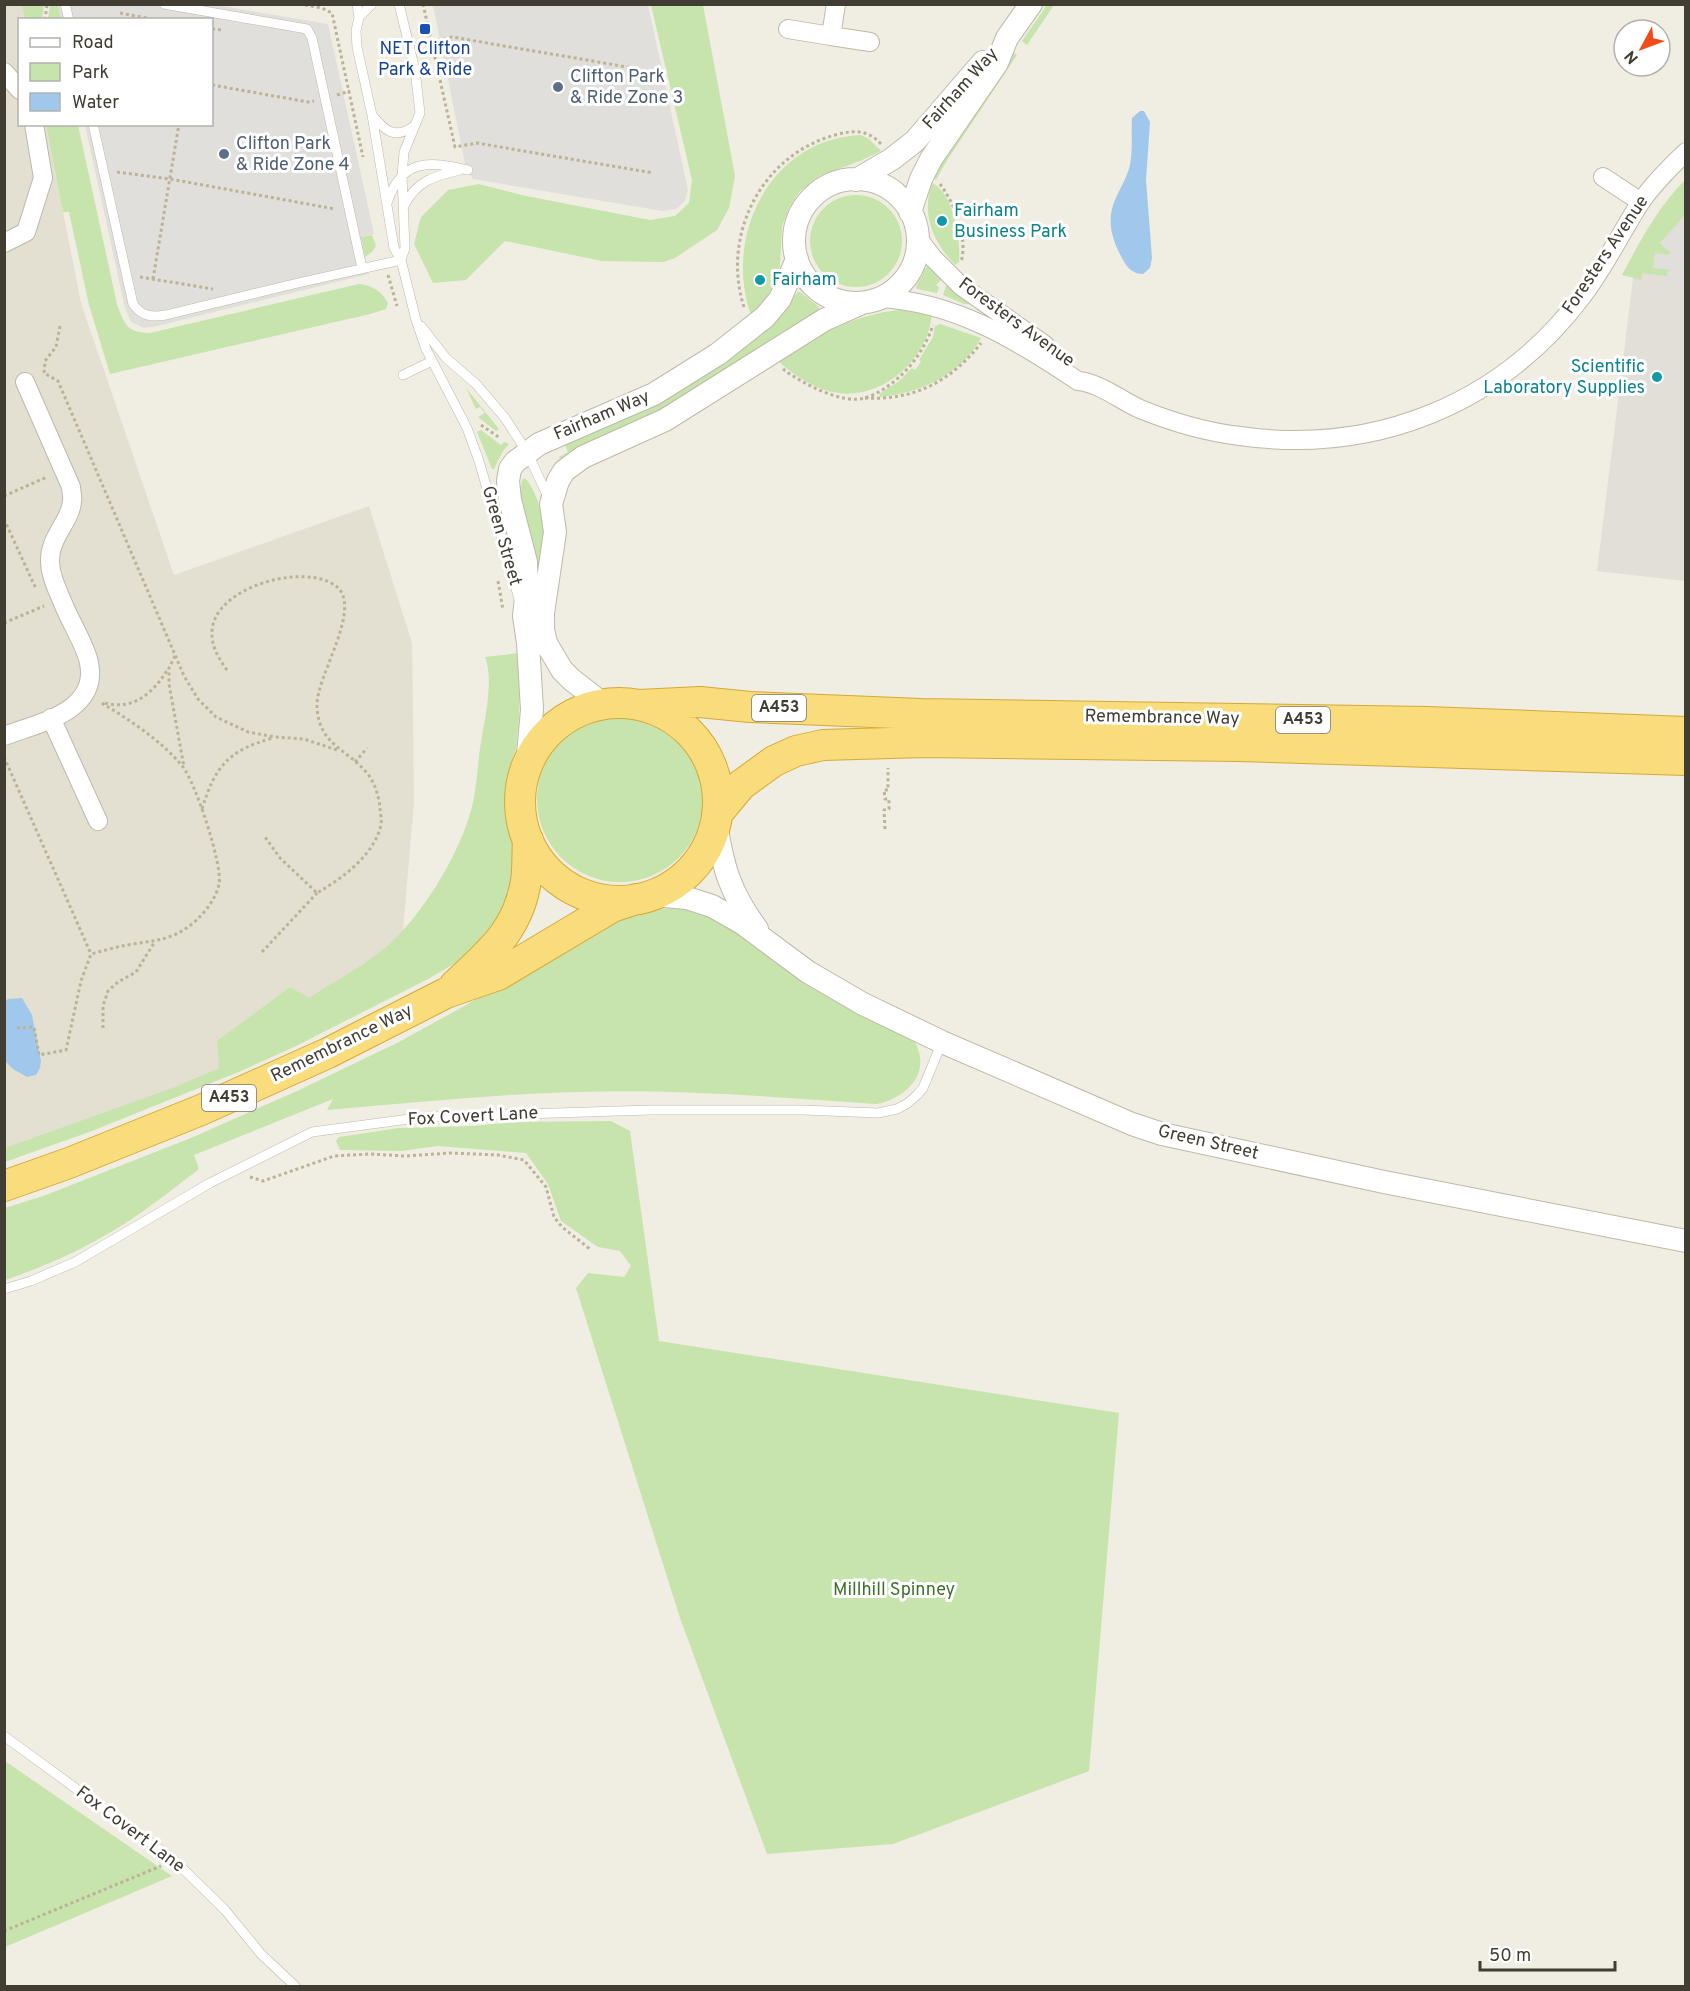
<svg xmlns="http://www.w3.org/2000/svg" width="1690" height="1991" viewBox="0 0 1690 1991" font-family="Overpass,sans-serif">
<rect width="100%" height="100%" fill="#f0ede2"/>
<path fill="#e4e0d1" d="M22 4 25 19 20 20V124L46 125 81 303 174 575 369 506 412 643 414 802 401 954 296 1046 5 1151 4 5Z"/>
<path fill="#e2ded8" d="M1685 193V581L1597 571 1633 279 1676 200Z"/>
<path fill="#c6e4ac" d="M22 5H44L42 19H25Z
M50 5H58L61 19H48Z
M651 5H703L735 176 729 208 717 230 675 258 664 262 602 261 505 241 466 280 433 283 414 244 421 217 448 190 479 184 526 196 650 220 675 216 689 203 692 180Z
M1047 5H1054L1027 45 1022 41Z
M1014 53 1017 55 946 162 936 180 933 178 938 166Z
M46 125H78L117 304C124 324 127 333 150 333L359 284C371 285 382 291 388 303L386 309 370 314 110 374 89 305 69 212H63Z
M861 135 869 139 881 151 860 161 819 176 799 192 789 208 782 226 780 265 776 279 766 299 751 315C723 236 770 139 861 135Z
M1685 180V215L1660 243 1671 253 1669 255 1655 254 1653 267 1668 269 1667 276 1642 273 1641 280 1622 275C1640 241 1658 207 1685 180Z
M932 183C954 193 961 240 959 262L955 265C933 241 921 215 932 183Z
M810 241a46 46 0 1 1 92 0a46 46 0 1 1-92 0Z
M372 235 376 246 372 252 365 257 361 237Z
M927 266 942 279 936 285 939 287 937 293 917 289 916 287Z
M947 283 969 302 968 304H964L943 295Z
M798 292H800L818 306 820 310 659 413 569 452 560 459 559 457 568 452 564 442 729 359 770 326Z
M900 310 932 315C930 324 929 334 924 342 909 373 875 398 838 393 816 390 795 376 778 361 815 337 854 314 900 310Z
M940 324 981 338C962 374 918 394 880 397L879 394 898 382 912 368 915 370 921 362 919 360 933 337 935 326Z
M466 388 499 429 496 431 478 417 485 413 480 407 476 409Z
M481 430 501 445 504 442 509 444 503 451 494 469H492L477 432Z
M525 478C537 491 544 519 544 537 544 546 541 556 540 565L538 566 520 496 522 480Z
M520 653 519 718 516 748 507 778 506 800 509 830 515 850 511 900 473 953 428 979 296 1046 241 1071 92 1131 5 1162V1148L175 1087 219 1068 217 1041 290 987 309 998C333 982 362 967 385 948 421 917 456 860 470 814 477 792 477 766 481 742 485 719 494 678 485 657Z
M537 799a83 83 0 1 1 166 0a83 83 0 1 1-166 0Z
M682 908 706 912 912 1038C934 1069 909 1098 876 1104 776 1097 677 1089 577 1092 493 1094 410 1103 327 1110L333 1099 194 1155 199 1169C174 1188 148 1209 121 1226 84 1249 46 1266 5 1280V1208L46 1195 191 1138 297 1091 397 1043 623 919 658 909Z
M611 1121 630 1131 659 1341 1119 1413 1089 1771 893 1844 767 1854 680 1618 576 1288 588 1273 624 1277 631 1266 620 1251 598 1247 561 1221 548 1184 526 1153 438 1146 401 1151 340 1150 336 1141 339 1137 399 1128 473 1126 513 1122Z
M4 1761H5L172 1876 5 1947Z"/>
<path fill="#e1dfdb" d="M58 5H216L328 24 374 234 361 237 369 274 153 327 144 328 131 322 125 308 85 125 212 124V20L61 19Z
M433 5H648L688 190 685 201 676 209 663 211 473 179 466 169Z
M1685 215V286L1666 283 1668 269 1653 268 1655 253 1669 255 1671 253 1660 243Z"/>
<path fill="#a0c7ec" d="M1140 111H1144L1150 122 1146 180 1152 258 1150 268 1143 274C1133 274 1127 268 1122 258 1112 239 1106 221 1115 200 1120 188 1127 178 1130 165 1133 149 1131 134 1132 118Z
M22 998 32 1015 41 1061 40 1068 36 1075 27 1077 13 1069 5 1061V1001L8 999Z"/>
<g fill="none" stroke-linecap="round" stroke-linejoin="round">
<g stroke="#beb9a9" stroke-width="10">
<path id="service" d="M65 4 69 20
M164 4 307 29 312 38 362 268
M357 4 359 17 356 31 357 47 372 115 394 248 401 260 416 320 426 349 467 428 479 461 519 599
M399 4 415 70 420 113 404 152 402 176 405 248 401 260
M359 17 372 4
M372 115C385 131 395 140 414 126
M93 124 133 304C142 317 152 317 166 315L298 283 401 260
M387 203C402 158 428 161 468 170
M404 206C416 181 434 176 460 170
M421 326 446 358 476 384 505 418 527 452 549 499
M403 375 432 361
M4 1289 31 1281 75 1262 210 1183 312 1132 424 1117 650 1110H803L878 1113 897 1109 908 1103 917 1095 923 1088 942 1042
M4 1736 174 1860 225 1910 261 1954 295 1986"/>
</g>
<g stroke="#beb9a9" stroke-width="20">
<path id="minor" d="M836 4 831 36 870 42
M788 29 831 36
M4 72 20 90
M1603 177 1641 202
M917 237 933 258 961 286 1045 345
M4 243 26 232 43 178 34 124
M880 298C955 302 1017 340 1078 381 1100 383 1120 400 1140 409 1172 422 1205 432 1240 436 1374 455 1501 405 1583 295 1605 266 1621 233 1640 203 1653 184 1669 168 1686 152
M51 718 98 821
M4 736C38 723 99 712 89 663 87 649 71 622 65 608 59 593 50 577 50 560 50 536 71 521 72 501 73 496 71 491 71 487L25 382"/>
</g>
<g stroke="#beb9a9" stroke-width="24">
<path id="tertiary" d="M794 241a62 62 0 1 1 124 0a62 62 0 1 1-124 0Z
M856 180 892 159 915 141 983 62
M910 212 921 179 931 159 997 63 1007 38 1031 4
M603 704 572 680 562 670 546 643 543 629V613L555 532 551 504 558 481 564 471 583 457 665 420 824 320 862 303
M527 765 532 710 528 643 524 616 527 589 526 562 510 500 508 481 510 469 515 462 539 444 654 394 718 354 765 317 780 299 797 259
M716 824C723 867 730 893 757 929
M653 895 687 898 712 906 742 923 808 972 863 1004 942 1042 1132 1124 1162 1134 1384 1182 1686 1241"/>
</g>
<g stroke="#d6a937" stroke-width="32">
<path id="trunk" d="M520 802a99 99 0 1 1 198 0a99 99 0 1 1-198 0Z
M639 705 700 702 750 707 921 714 1427 722 1686 732
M717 814 741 785 774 761 796 751 823 745 925 742 1238 746 1686 760
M455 985C489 953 518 931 526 881 528 868 527 853 528 840
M4 1186 69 1163 201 1110 328 1053 446 993 498 975 612 907 636 899"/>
</g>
<path stroke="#bcb297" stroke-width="3" stroke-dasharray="3 3" stroke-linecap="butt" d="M299 4 322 8 332 13 363 157
M423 4 455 147 477 143 653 173
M120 13 157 20
M45 20 47 4
M212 29 223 30
M432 42 452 37 639 69
M212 85 308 102 314 101
M337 95 350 91
M117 172 170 179 335 209
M940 184C955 204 968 238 961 262
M388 275 397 306
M140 277 213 289
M153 279 179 124
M744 307C721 236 761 155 835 135 854 130 867 129 881 144
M60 326 56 347 45 361 44 373 58 381 184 676 198 699 216 717 248 732 275 737 304 739 337 750
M783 369C801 383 843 405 865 398 897 387 923 356 933 325
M865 398C913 401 952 381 981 343
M481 425 500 438
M4 496 47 477
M4 519 36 589
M498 581 503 610
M4 623 44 606
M175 656 169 668V684L184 767
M227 670C219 659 211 646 212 632 213 587 304 562 336 586 364 608 315 677 317 707 319 745 346 748 367 773 375 783 378 794 380 807 380 812 382 819 381 825 374 855 343 878 317 893L280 858 265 837
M105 703C134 711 154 692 168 669
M4 757 91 954
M355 762 367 748
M202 809C215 766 229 750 273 738
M885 829 884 810 889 809V799H885L884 790H888V768
M262 952 317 893
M17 1028 34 1027 39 1055 66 1050 81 981 91 954C103 951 115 947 127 945 149 941 169 941 188 927 201 918 216 900 219 884 223 865 195 782 183 767 161 740 128 719 100 702
M103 1028V1006L108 991 118 982 136 972 154 943
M250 1177 263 1181 334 1156 370 1154 406 1156 450 1153 498 1155 524 1160 546 1187 554 1217 562 1227 590 1249
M4 1931 161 1866"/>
<use href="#service" stroke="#fff" stroke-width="9"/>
<use href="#minor" stroke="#fff" stroke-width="18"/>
<use href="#tertiary" stroke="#fff" stroke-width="22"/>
<use href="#trunk" stroke="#f9dc7c" stroke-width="30"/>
</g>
<rect fill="#1a4fb4" stroke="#fff" stroke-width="2" x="419" y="23" width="12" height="12" rx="3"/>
<g fill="#5c6f8a" stroke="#fff" stroke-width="2">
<circle cx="558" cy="87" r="6"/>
<circle cx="224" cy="154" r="6"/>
</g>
<g fill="#0f9aa8" stroke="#fff" stroke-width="2">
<circle cx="942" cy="221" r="6"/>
<circle cx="760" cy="280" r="6"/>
<circle cx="1657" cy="377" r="6"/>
</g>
<g text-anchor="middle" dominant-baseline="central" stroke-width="6" stroke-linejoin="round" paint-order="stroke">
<g fill="#fff" stroke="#7b7770" stroke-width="1.5">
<rect x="752" y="695" width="54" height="26" rx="4.5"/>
<rect x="1276" y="707" width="54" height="26" rx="4.5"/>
<rect x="202" y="1085" width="54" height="26" rx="4.5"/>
</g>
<g font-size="16" font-weight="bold" fill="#423d33">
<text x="779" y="708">A453</text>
<text x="1303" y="720">A453</text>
<text x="229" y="1098">A453</text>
</g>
<g font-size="18" fill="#164399" stroke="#fff">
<text x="425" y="49">NET Clifton<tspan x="425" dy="21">Park &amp; Ride</tspan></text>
</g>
<g font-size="18" fill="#4e5e75" stroke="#fff" text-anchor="start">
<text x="570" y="77">Clifton Park<tspan x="570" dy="21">&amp; Ride Zone 3</tspan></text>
<text x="236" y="144">Clifton Park<tspan x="236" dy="21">&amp; Ride Zone 4</tspan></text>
</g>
<g font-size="18" fill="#423d33" stroke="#fff">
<text transform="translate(961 89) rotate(-48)">Fairham Way</text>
<text transform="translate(1606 255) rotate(-56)">Foresters Avenue</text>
<text transform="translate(1016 323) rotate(36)">Foresters Avenue</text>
<text transform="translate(602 416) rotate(-23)">Fairham Way</text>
<text transform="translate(501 536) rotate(74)">Green Street</text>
<text transform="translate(1162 718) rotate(1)">Remembrance Way</text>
<text transform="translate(342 1044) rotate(-26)">Remembrance Way</text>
<text transform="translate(473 1117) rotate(-3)">Fox Covert Lane</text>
<text transform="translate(1208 1143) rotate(13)">Green Street</text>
<text transform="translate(130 1830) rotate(37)">Fox Covert Lane</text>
</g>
<g font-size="18" fill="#0d838f" stroke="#fff" text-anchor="start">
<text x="954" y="211">Fairham<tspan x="954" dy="21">Business Park</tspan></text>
<text x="772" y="280">Fairham</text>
<text x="1645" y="367" text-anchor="end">Scientific<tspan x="1645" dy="21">Laboratory Supplies</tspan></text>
</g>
<g font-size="18" fill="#3f702a" stroke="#fff">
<text x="894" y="1590">Millhill Spinney</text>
</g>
</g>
<rect width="1690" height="1991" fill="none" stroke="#423d33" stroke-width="12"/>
<rect x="18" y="18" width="195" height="108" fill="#ffffff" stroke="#b3b1ad" stroke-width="1.5"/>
<rect x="30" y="38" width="30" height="9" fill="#ffffff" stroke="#b3b1ad" stroke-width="1.5"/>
<text x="72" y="48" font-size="18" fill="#423d33">Road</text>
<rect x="30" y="63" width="30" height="18" fill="#c6e4ac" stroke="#b3b1ad" stroke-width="1.5"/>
<text x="72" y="78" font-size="18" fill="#423d33">Park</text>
<rect x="30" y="93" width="30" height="18" fill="#a0c7ec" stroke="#b3b1ad" stroke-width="1.5"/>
<text x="72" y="108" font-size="18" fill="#423d33">Water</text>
<g transform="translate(1642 48) rotate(229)"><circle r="28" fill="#ffffff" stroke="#b3b1ad" stroke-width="1.5"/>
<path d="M0-4.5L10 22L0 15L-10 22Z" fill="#f14b18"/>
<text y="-9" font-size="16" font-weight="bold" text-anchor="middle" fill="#423d33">N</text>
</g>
<path d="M1480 1961v9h135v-9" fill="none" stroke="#423d33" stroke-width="3"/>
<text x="1489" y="1961" font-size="18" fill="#423d33" stroke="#ffffff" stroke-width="4.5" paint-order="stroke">50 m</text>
</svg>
